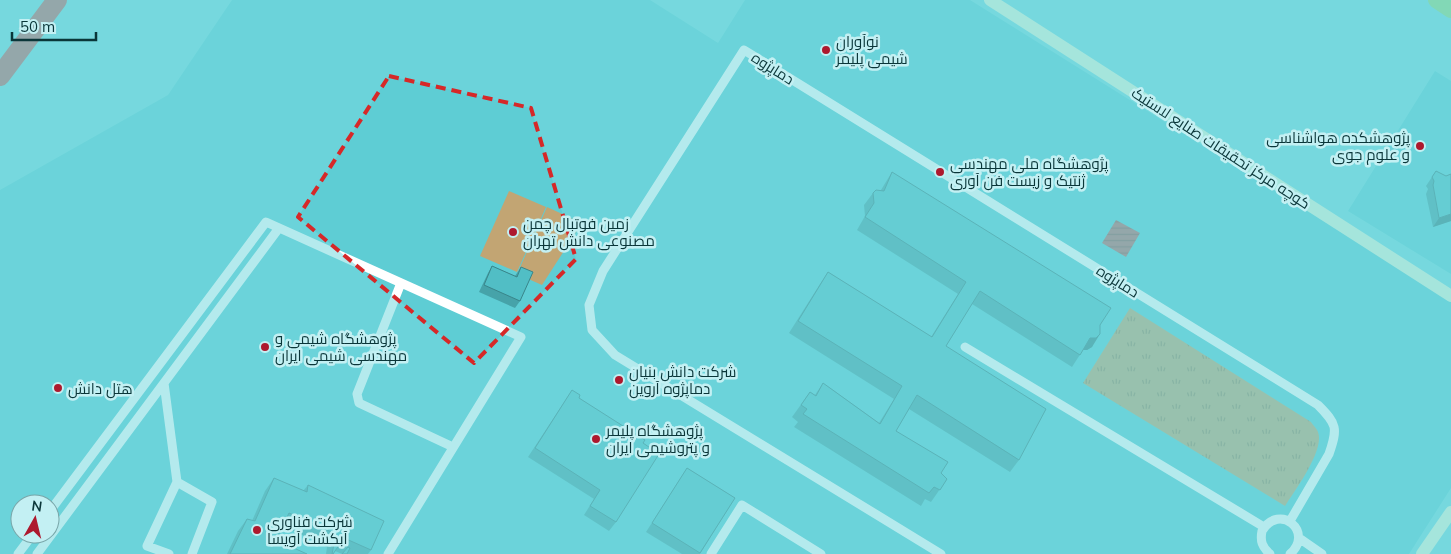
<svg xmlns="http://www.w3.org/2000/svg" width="1451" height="554" viewBox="0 0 1451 554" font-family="Mulish,Cairo,sans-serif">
<defs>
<pattern id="grass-tufts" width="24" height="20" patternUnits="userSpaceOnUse" patternTransform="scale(1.25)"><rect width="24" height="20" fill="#c2a573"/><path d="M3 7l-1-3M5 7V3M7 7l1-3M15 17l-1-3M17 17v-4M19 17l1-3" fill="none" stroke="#9c875f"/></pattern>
<pattern id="water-rules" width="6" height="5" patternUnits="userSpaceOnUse" patternTransform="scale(1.25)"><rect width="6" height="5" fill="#b86b6a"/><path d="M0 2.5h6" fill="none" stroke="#945958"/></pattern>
</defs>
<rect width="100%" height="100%" fill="#76d8de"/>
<path fill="#5ecdd4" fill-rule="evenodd" d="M232 0H650L718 43 745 0H970L1451 301V488L1409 554H0V190L168 95ZM20 504H50V534H20Z
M1435 71 1451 81V274L1348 211Z"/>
<path fill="url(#grass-tufts)" d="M1130 308 1311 422C1313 425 1317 429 1318 432 1325 450 1295 490 1285 506L1083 383Z"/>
<path fill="#c2a573" d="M509 191 546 207 517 272 480 256Z
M547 207 582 223 542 285 517 274Z"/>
<path fill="url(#water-rules)" d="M1116 220 1140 233 1126 257 1102 243Z"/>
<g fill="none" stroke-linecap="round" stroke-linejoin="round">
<path stroke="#b86b6a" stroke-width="20" d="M0 76 57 0"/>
<path stroke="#fff" stroke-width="9" d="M401 283 357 394 359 403 453 447
M965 347 1264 527
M164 383 177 482
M50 511 266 222 521 337 388 554
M1299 538 1322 554
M18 554 33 534
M37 554 279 228
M169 554 147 546 177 482 212 502 192 554
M711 554 742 505 821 554
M941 554 615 355 592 330 589 305 603 271 744 50 1318 405C1337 424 1338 428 1329 454L1290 521
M1270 554C1262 547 1260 541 1262 531 1279 502 1315 532 1290 554"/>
<path stroke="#def3da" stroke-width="12" d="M990 0 1451 296
M1422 554 1451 512"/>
<path stroke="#90d885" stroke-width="16" d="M1436 0 1451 10"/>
</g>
<path fill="#46a3a9" d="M1436 171 1446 176 1451 174V221L1433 227 1426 194 1428 189 1426 186Z
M892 172 1100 325 1092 347 1087 350H1083L1072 367 972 304 946 346 1019 460 1010 472 909 409 896 431 947 479 931 502 925 499 921 506 794 427 798 422 792 417 810 392 815 395 823 383 879 423 894 399 789 333 820 284 828 272 931 337 958 294 857 230 865 216 864 205 873 193 881 190 884 185Z
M492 266 515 276 521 267 520 301 515 308 479 292 488 273Z
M572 390 579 398 643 443 616 522 609 531 584 515 594 499 528 457Z
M687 468 735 498 700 554H682L646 532Z
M274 478 303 491 308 485 371 550 368 554H342L335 551 333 554H326L327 547 283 526 276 540 307 554H227L238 531 247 519 252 521 265 491Z"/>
<path fill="#39858a" d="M1451 214V221L1433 227 1439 218Z
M1100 334 1092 347 1087 350H1081L1090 338Z"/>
<path fill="#51bec5" stroke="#39858a" d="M1436 171 1446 176 1451 174V214L1439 218 1433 185 1434 181 1432 177Z
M892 172 1111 308 1100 325V334L1096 338H1090L1080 355 980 291 946 346 1046 409 1019 460 917 395 896 431 948 462 941 473 947 479 940 490 934 487 929 493 803 414 807 409 801 405 810 392 816 396 823 383 880 424 902 386 798 321 828 272 932 337 966 282 865 217 874 203 873 193 876 190 884 191Z
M492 266 517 277 521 267 533 272 520 301 484 285Z
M572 390 580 395 579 398 645 440 643 443 659 454 616 522 590 506 600 490 535 448Z
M687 468 735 498 700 553 652 523Z
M274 478 307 492 308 485 384 521 371 550 344 538 333 554H332L336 534 289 513 276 540 307 554H230L247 519 255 521Z
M348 547 350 548 347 554H342Z"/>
<path d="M0 0H1451V554H0ZM389 76 531 108 576 259 474 363 298 217Z" fill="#76d8de" fill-opacity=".55" fill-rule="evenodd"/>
<path fill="none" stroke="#d62828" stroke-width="4" stroke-dasharray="10 6" stroke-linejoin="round" d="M389 76 531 108 576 259 474 363 298 217Z"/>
<g fill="#ad192e" stroke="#c3f0f3" stroke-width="2">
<circle cx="826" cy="50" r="5"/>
<circle cx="1420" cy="146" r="5"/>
<circle cx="940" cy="172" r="5"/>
<circle cx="513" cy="232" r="5"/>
<circle cx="265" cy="347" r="5"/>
<circle cx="619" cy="380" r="5"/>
<circle cx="58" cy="388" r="5"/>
<circle cx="596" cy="439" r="5"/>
<circle cx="257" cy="530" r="5"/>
</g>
<g text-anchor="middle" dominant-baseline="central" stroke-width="5" stroke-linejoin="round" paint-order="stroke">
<g font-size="15" fill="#0a3639" stroke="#c3f0f3" text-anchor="start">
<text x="836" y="41">نوآوران<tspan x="836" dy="17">شیمی پلیمر</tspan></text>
<text x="1410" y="137" text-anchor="end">پژوهشکده هواشناسی<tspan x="1410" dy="17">و علوم جوی</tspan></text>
<text x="950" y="163">پژوهشگاه ملی مهندسی<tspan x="950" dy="17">ژنتیک و زیست فن آوری</tspan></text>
<text x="523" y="223">زمین فوتبال چمن<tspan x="523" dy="17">مصنوعی دانش تهران</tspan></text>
<text x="275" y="338">پژوهشگاه شیمی و<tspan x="275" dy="17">مهندسی شیمی ایران</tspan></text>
<text x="629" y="371">شرکت دانش بنیان<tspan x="629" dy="17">دماپژوه آروین</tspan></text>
<text x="68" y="388">هتل دانش</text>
<text x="606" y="430">پژوهشگاه پلیمر<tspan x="606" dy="17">و پتروشیمی ایران</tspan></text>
<text x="267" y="521">شرکت فناوری<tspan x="267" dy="17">آبکشت آویسا</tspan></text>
</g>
<g font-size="15" fill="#0a3639" stroke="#c3f0f3">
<text transform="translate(773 68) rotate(32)">دماپژوه</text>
<text transform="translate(1221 148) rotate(33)">کوچه مرکز تحقیقات صنایع لاستیک</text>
<text transform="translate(1118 281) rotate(32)">دماپژوه</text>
</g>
</g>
<g transform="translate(35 519) rotate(8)"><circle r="24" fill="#c3f0f3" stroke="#79a6a9"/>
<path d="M0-4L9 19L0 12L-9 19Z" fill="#ad192e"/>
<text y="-8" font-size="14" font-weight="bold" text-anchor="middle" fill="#0a3639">N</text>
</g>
<path d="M12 32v8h84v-8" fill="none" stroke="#0a3639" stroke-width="2.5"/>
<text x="20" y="32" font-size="15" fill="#0a3639" stroke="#c3f0f3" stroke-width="4" paint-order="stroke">50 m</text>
</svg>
